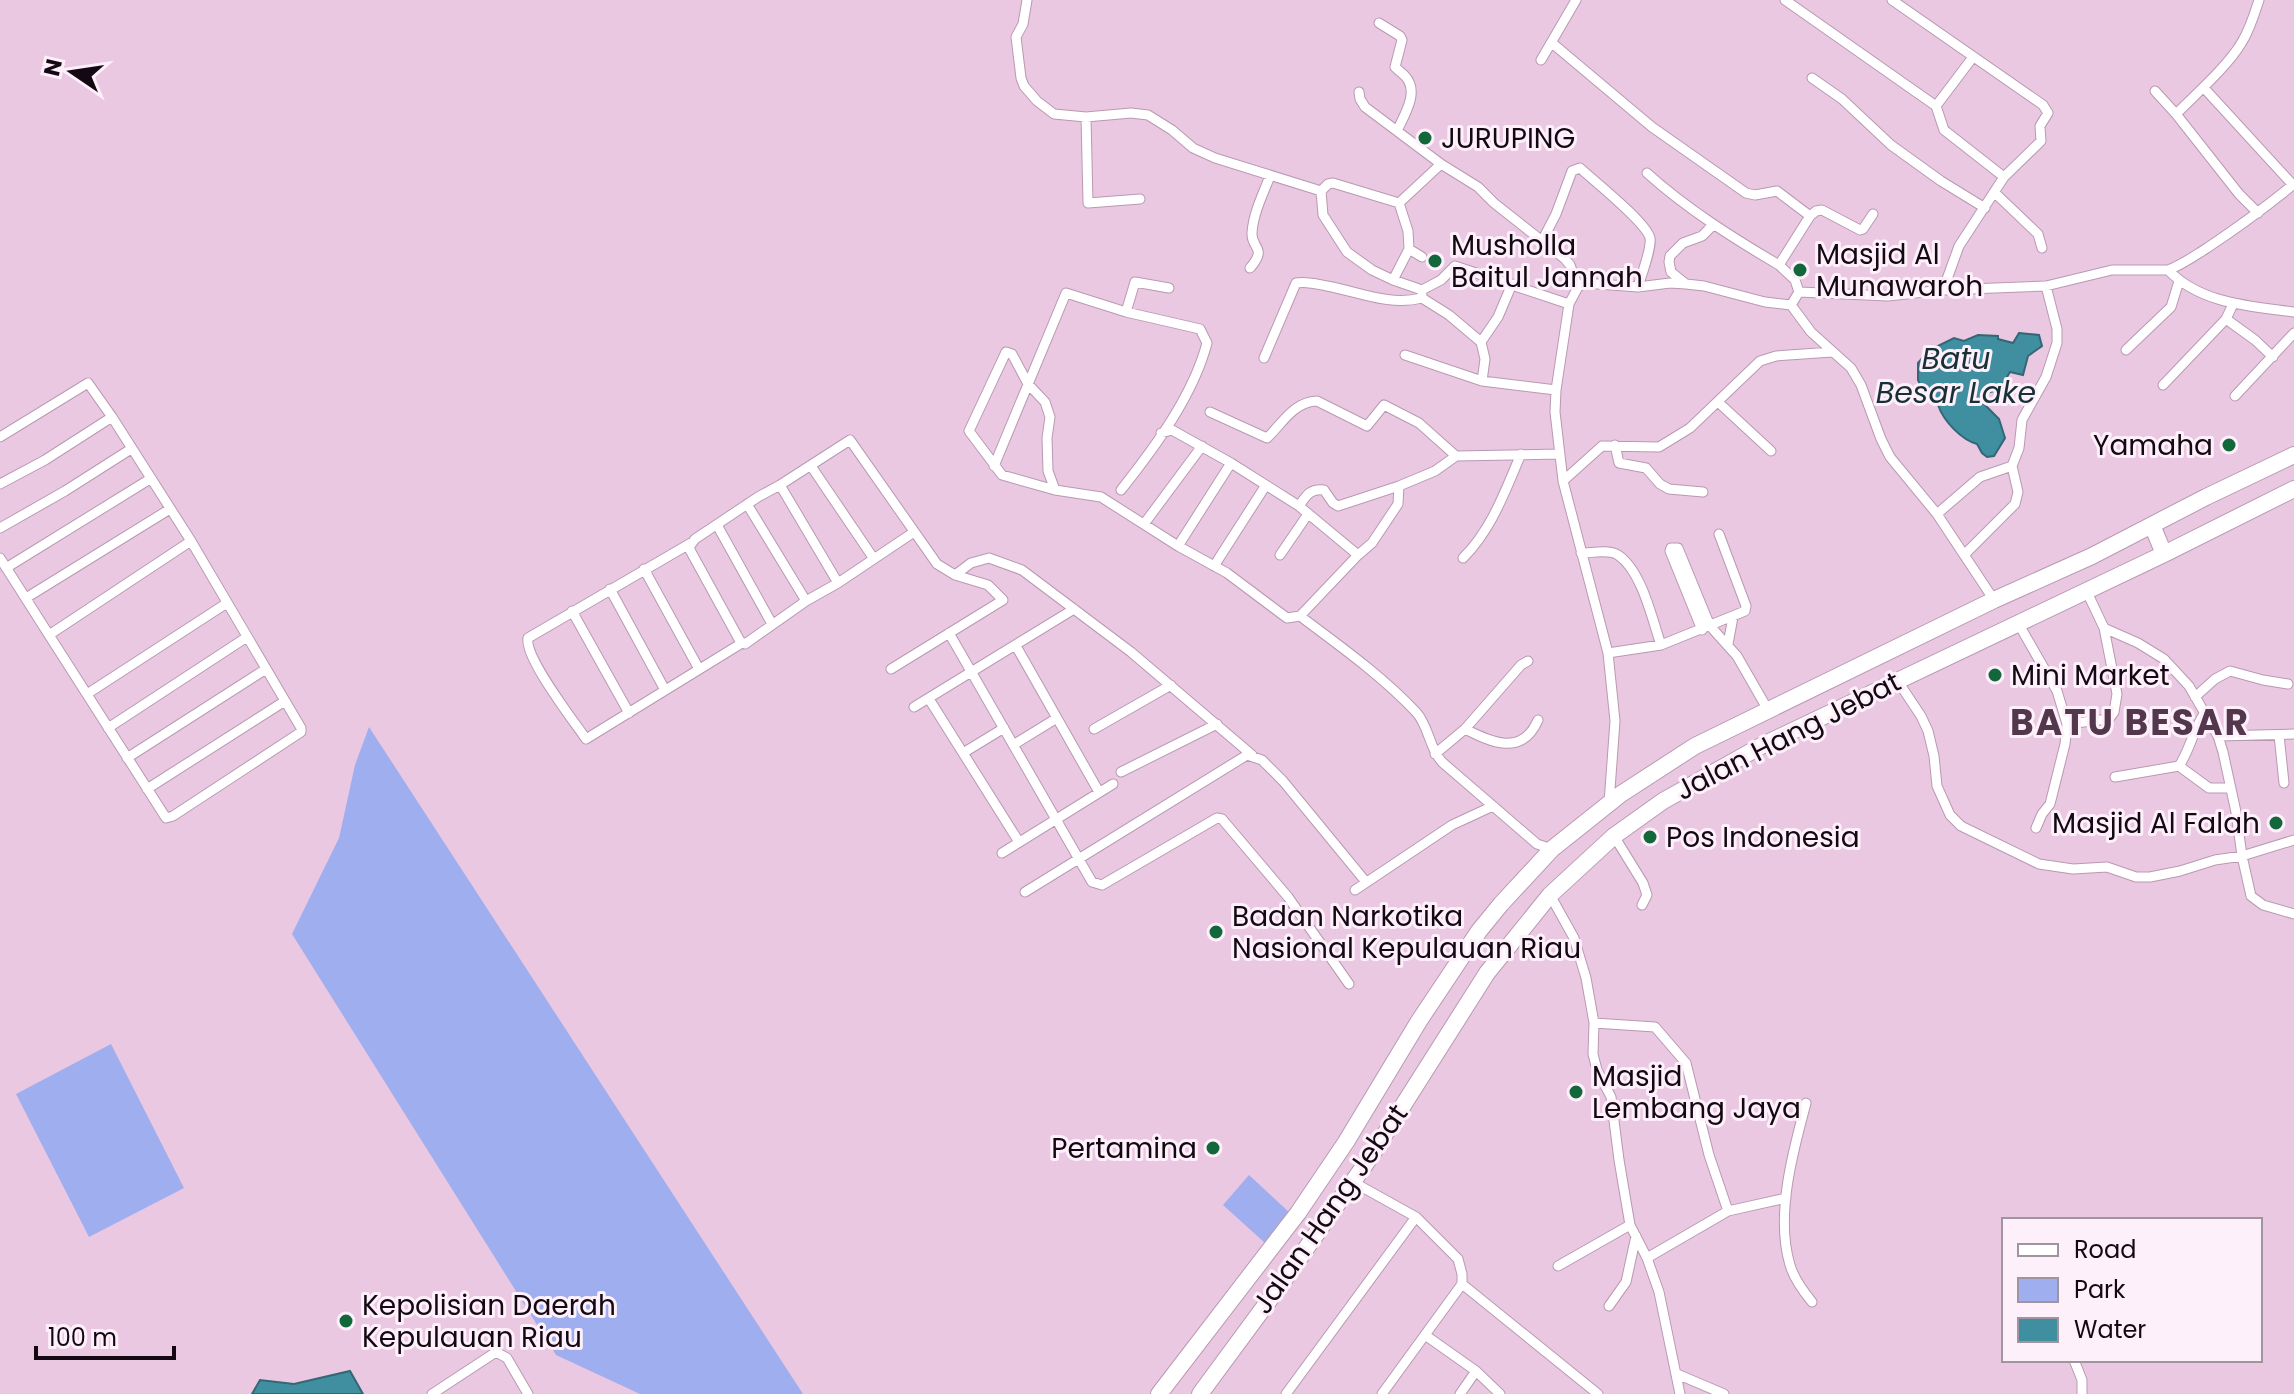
<svg xmlns="http://www.w3.org/2000/svg" width="2294" height="1394" viewBox="0 0 2294 1394" font-family="Poppins,sans-serif">
<rect width="100%" height="100%" fill="#eac8e2"/>
<path fill="#9faeee" d="M369 727 803 1394H640L556 1355 292 934 339 838 355 765Z
M111 1044 184 1188 89 1237 16 1094Z
M1249 1175 1291 1214 1265 1243 1223 1205Z"/>
<path fill="#408fa0" stroke="#336775" stroke-width="2" d="M2019 333 2039 335 2042 346 2028 356 2023 375 2010 372 1999 390 1985 393 1983 403 1999 419 2005 438 1994 456 1987 457 1982 453 1977 444C1962 440 1944 422 1938 405L1927 400 1918 380V363L1933 346 1936 347 1954 338 1964 341 1978 335 1998 336V339L2013 343Z
M350 1371 363 1394H252L260 1380 294 1384Z"/>
<g fill="none" stroke-linecap="round" stroke-linejoin="round">
<g stroke="#b999b2" stroke-width="11">
<path id="street" d="M1027 0 1023 24 1016 37 1021 78 1024 86 1037 101 1054 114 1086 117 1131 113 1148 115 1172 130 1193 148 1215 158 1321 191 1323 215 1347 252 1372 270 1393 280 1422 290 1441 280 1455 266 1569 304 1556 390 1555 412 1563 481 1608 653 1615 721 1609 803
M1785 0 1936 106 1944 130 2004 177
M1892 0 2043 105 2048 113 2040 126 2041 141 2004 177 1959 246 1943 290
M1379 23 1400 36 1402 40 1395 67C1398 70 1402 73 1405 76 1420 92 1404 115 1397 131
M1552 43 1652 127 1746 193 1755 195 1777 191 1810 216 1779 265 1795 280 1799 292
M1541 60 1576 0
M1812 78 1842 99 1891 145 1941 181 1985 208
M2204 88 2293 185
M2155 91 2176 114
M1359 92 1360 99 1365 107 1441 164 1478 187 1494 203 1565 259 1570 265 1578 287
M1936 106 1973 57
M1086 117 1088 203 1140 199
M1647 173C1687 209 1733 238 1779 265
M1321 191 1328 184 1333 183 1399 203
M1994 192 2038 234 2042 248
M2258 213 2239 194 2176 114C2196 94 2228 66 2242 42 2250 29 2254 15 2259 0
M1810 216 1816 211 1822 210 1860 230 1863 229 1873 214
M1542 241 1556 214 1572 171 1580 168C1594 181 1646 222 1650 238 1652 248 1641 276 1638 287
M1409 249 1408 231 1399 203 1441 164
M1250 268C1268 247 1251 249 1252 233 1253 214 1263 194 1270 176
M2168 270C2182 265 2194 256 2207 248 2237 228 2266 207 2294 184
M1393 280 1409 249 1422 257
M1512 284 1498 317 1481 342 1485 359 1482 381 1556 390
M1686 284 1671 272 1669 262 1670 256 1683 243 1702 236 1713 225
M1422 295V298L1449 315 1481 342
M1569 304 1578 287 1585 283 1638 287 1670 283 1686 284 1704 286 1765 302 1791 305
M1126 312 1135 282 1169 288
M2226 319 2255 340 2273 357
M2126 350 2171 307 2179 281
M1405 355 1482 381
M1264 358 1296 283C1306 281 1317 284 1327 286 1360 292 1388 306 1422 298
M2163 385 2226 319 2233 304
M2235 396 2294 333
M1718 402 1771 451
M1210 412 1267 438C1282 424 1293 402 1317 401L1367 426 1384 405 1419 423 1456 456
M0 437 88 383 112 417 191 541 301 728V732L173 816 166 818 49 635
M1615 445 1619 463 1646 468 1660 484 1669 489 1703 492
M811 466 874 559
M994 466 1066 293 1126 312 1200 329 1207 343C1193 396 1155 447 1121 490
M1563 481 1602 446 1659 447 1690 428 1760 361 1776 356 1832 352
M0 484 45 460 112 417
M780 485 850 440 937 564 955 575 988 585 1003 600 891 669
M1055 490 1048 471 1047 438 1050 417 1045 402 1028 384 1012 354 1006 352 969 431 1002 475 1055 490 1101 497 1178 546 1227 573 1287 618 1300 616 1358 555 1299 506 1231 463 1172 430 1161 433
M747 504 806 601
M1299 506C1306 496 1310 488 1324 490L1333 503 1338 506 1399 486
M1937 514 1980 477 2012 466 2019 448 2022 420 2046 377 2057 343V329L2046 286
M1144 524 1202 446
M717 525 772 624
M0 528 65 491 131 449
M691 543 528 638C524 657 573 720 586 739L742 643
M1178 546 1231 463
M1581 553C1592 553 1609 549 1618 555 1642 571 1652 619 1661 645
M1965 554 2015 504 2018 492 2012 466
M1280 555 1308 514
M1358 555 1372 543 1398 504 1399 486 1435 471 1456 456 1560 454
M0 558 49 635 191 541
M1463 558C1492 529 1505 491 1521 454
M1214 566 1266 485
M6 568 150 479
M644 569 699 669
M955 575 971 563 989 558 1022 570 1131 652 1252 755
M838 583 806 601 745 644 740 641 690 550V546L695 539 758 497 780 485 838 583 914 532
M610 589 665 690
M26 598 170 509
M1994 600 1937 514 1890 457 1881 439 1861 385 1851 368 1811 332 1791 305 1799 292 1888 296 1943 290 2046 286 2112 270H2168C2201 304 2250 306 2294 312
M572 611 629 713
M1300 616C1340 646 1382 676 1416 712 1429 726 1429 748 1442 762L1537 844 1552 849
M2018 623 2057 691 2067 724 2065 744 2050 804 2042 814 2036 828
M2104 628 2138 643 2164 659 2189 686 2218 736 2223 752 2236 812 2242 856 2251 896 2263 905 2294 914
M1702 630 1670 551 1671 548H1678L1710 626 1737 656 1768 710
M949 633 1092 882 1102 885 1217 818 1222 819 1288 897 1349 984
M1728 644 1733 617
M1016 646 1099 792
M1608 653 1661 645 1745 611 1746 606 1719 534
M1897 680 1921 716 1928 731 1934 756 1937 786 1950 815 1961 826 2039 864 2073 869 2107 867 2136 877H2150L2180 871 2215 860 2242 856 2294 840
M87 694 227 603
M2195 697 2215 679 2230 671 2263 680 2288 684
M929 699 1019 842
M914 707 1074 609
M2067 724 2109 719 2114 712 2117 694 2104 628 2086 590
M108 728 247 637
M1094 729 1171 685
M1465 729C1491 742 1522 757 1538 720
M2279 735 2284 783
M2218 736 2294 734
M1013 745 1057 718
M963 753 1004 728
M1435 754 1465 729 1521 665 1528 661
M127 758 266 669
M2179 766C2190 750 2193 730 2204 714
M1121 772 1217 724
M2115 777 2179 766 2209 788H2231
M147 789 285 701
M1614 836 1643 883 1647 895 1642 905
M1002 853 1113 784
M1355 890 1452 825 1493 806
M1025 892 1247 755 1262 760 1283 781 1366 882
M1550 895 1574 938 1586 978 1594 1023 1593 1054 1597 1070 1611 1097 1619 1160 1630 1225 1647 1258 1659 1292 1680 1394
M1594 1023 1655 1027 1686 1063 1709 1155 1728 1211
M1806 1103C1793 1151 1775 1216 1790 1265 1794 1279 1803 1291 1812 1302
M1353 1182 1416 1217 1458 1259 1462 1274V1284
M1647 1258 1728 1211 1786 1198
M1558 1266 1630 1225
M1462 1284 1598 1394
M1609 1306 1626 1282 1636 1236
M1425 1335 1476 1371 1500 1394
M2074 1360 2082 1380V1394
M1677 1374 1724 1394
M432 1394 496 1352 507 1358 528 1394
M1286 1394 1416 1217
M1382 1394 1462 1284
M1460 1394 1476 1371"/>
</g>
<g stroke="#b999b2" stroke-width="18">
<path id="highway" d="M2152 525 2164 554
M1159 1394 1298 1213 1346 1142 1419 1021 1479 931 1501 904 1552 849 1621 794 1695 746 1994 600 2092 556 2206 497 2294 455
M1200 1394 1284 1280 1371 1156 1487 973 1550 895 1614 836 1663 801 1761 746 2164 554 2294 489"/>
</g>
<use href="#street" stroke="#fff" stroke-width="9"/>
<use href="#highway" stroke="#fff" stroke-width="16"/>
</g>
<g fill="#12683a" stroke="#fef0fb" stroke-width="3">
<circle cx="1425" cy="138" r="8"/>
<circle cx="1435" cy="261" r="8"/>
<circle cx="1800" cy="270" r="8"/>
<circle cx="2229" cy="445" r="8"/>
<circle cx="1995" cy="675" r="8"/>
<circle cx="2276" cy="823" r="8"/>
<circle cx="1650" cy="837" r="8"/>
<circle cx="1216" cy="932" r="8"/>
<circle cx="1576" cy="1092" r="8"/>
<circle cx="1213" cy="1148" r="8"/>
<circle cx="346" cy="1321" r="8"/>
</g>
<g text-anchor="middle" dominant-baseline="central" stroke-width="6" stroke-linejoin="round" paint-order="stroke">
<g font-size="28" fill="#140912" stroke="#fef0fb" text-anchor="start">
<text x="1441" y="138">JURUPING</text>
<text x="1451" y="245">Musholla<tspan x="1451" dy="32">Baitul Jannah</tspan></text>
<text x="1816" y="254">Masjid Al<tspan x="1816" dy="32">Munawaroh</tspan></text>
<text x="2213" y="445" text-anchor="end">Yamaha</text>
<text x="2011" y="675">Mini Market</text>
<text x="2260" y="823" text-anchor="end">Masjid Al Falah</text>
<text x="1666" y="837">Pos Indonesia</text>
<text x="1232" y="916">Badan Narkotika<tspan x="1232" dy="32">Nasional Kepulauan Riau</tspan></text>
<text x="1592" y="1076">Masjid<tspan x="1592" dy="32">Lembang Jaya</tspan></text>
<text x="1197" y="1148" text-anchor="end">Pertamina</text>
<text x="362" y="1305">Kepolisian Daerah<tspan x="362" dy="32">Kepulauan Riau</tspan></text>
</g>
<g font-size="28" fill="#140912" stroke="#fef0fb">
<text transform="translate(1788 736) rotate(-27)">Jalan Hang Jebat</text>
<text transform="translate(1330 1209) rotate(-55)">Jalan Hang Jebat</text>
</g>
<g font-size="30" font-style="italic" fill="#173036" stroke="#fef0fb">
<text x="1956" y="358">Batu<tspan x="1956" dy="34">Besar Lake</tspan></text>
</g>
<g font-size="36" font-weight="bold" letter-spacing="2" fill="#52374d" stroke="#fef0fb">
<text x="2130" y="722">BATU BESAR</text>
</g>
</g>
<rect x="2002" y="1218" width="260" height="144" fill="#fef0fb" stroke="#a0949e" stroke-width="2"/>
<rect x="2018" y="1244" width="40" height="12" fill="#ffffff" stroke="#a0949e" stroke-width="2"/>
<text x="2074" y="1258" font-size="24" fill="#140912">Road</text>
<rect x="2018" y="1278" width="40" height="24" fill="#9faeee" stroke="#a0949e" stroke-width="2"/>
<text x="2074" y="1298" font-size="24" fill="#140912">Park</text>
<rect x="2018" y="1318" width="40" height="24" fill="#408fa0" stroke="#a0949e" stroke-width="2"/>
<text x="2074" y="1338" font-size="24" fill="#140912">Water</text>
<g transform="translate(72 72) rotate(283)" stroke="#fef0fb" stroke-width="6" paint-order="stroke">
<path d="M0-6L14 30L0 20L-14 30Z" fill="#140912"/>
<text y="-12" font-size="22" font-weight="bold" text-anchor="middle" fill="#140912">N</text>
</g>
<path d="M36 1346v12h138v-12" fill="none" stroke="#140912" stroke-width="4"/>
<text x="48" y="1346" font-size="24" fill="#140912" stroke="#fef0fb" stroke-width="6" paint-order="stroke">100 m</text>
</svg>
